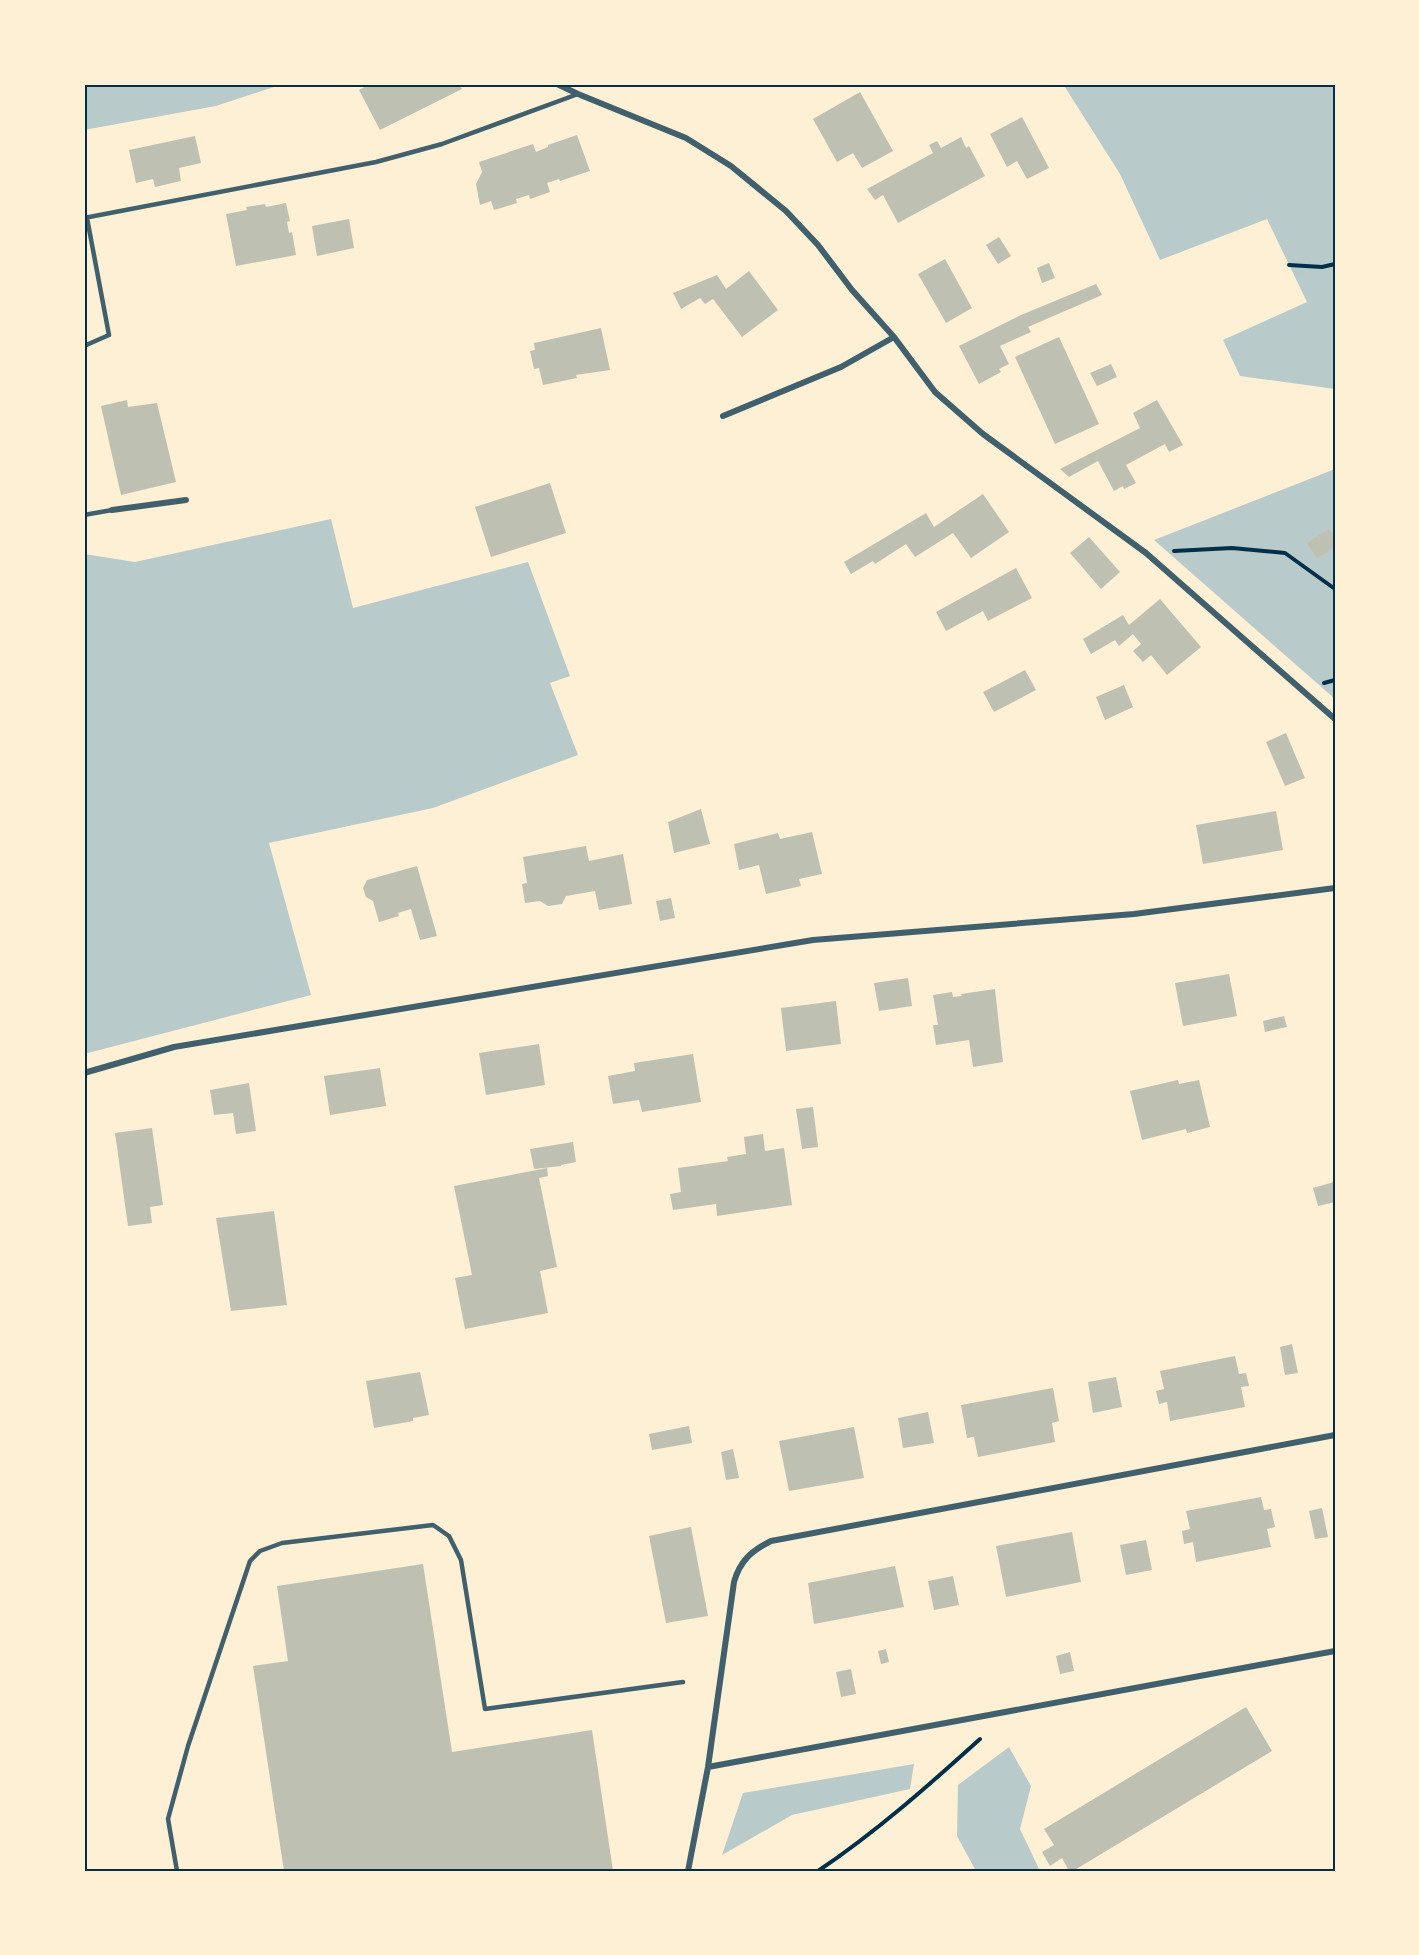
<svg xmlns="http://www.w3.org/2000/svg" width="1419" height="1955" viewBox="0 0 1419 1955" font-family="'Varela Round',sans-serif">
<rect width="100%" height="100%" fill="#fdf0d5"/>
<path fill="#b9caca" d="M84 84H283L216 106 84 130Z
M1063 84H1335V389L1240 376 1223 340 1307 302 1267 219 1160 260 1120 174Z
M1335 469V699L1154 540Z
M331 519 353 608 528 562 570 676 550 683 578 755 433 808 269 843 311 995 84 1054V554L135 562Z
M1009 1747 1031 1786 1020 1829 1040 1871H976L957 1836 958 1785Z
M914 1764 910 1789 792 1815 722 1855 743 1793Z"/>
<path fill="#bec0b2" d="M370 84H459L462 89 380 130 359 90Z
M860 92 893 151 862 168 853 153 837 162 813 119Z
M1022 117 1049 168 1027 179 1017 161 1007 167 990 134Z
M577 135 590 171 560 181 559 179 547 183 550 192 530 199 529 195 516 199 517 203 494 210 491 201 480 205 476 184 482 172 479 162 533 144 536 152 548 147V145Z
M195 136 201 163 179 168 181 181 155 187 153 179 136 183 129 150Z
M961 137 966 148 969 146 985 176 898 223 883 195 875 200 867 189 933 153 929 145 937 141 941 148Z
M286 203 290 221 287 222 289 233 292 232 296 255 236 266 226 214 247 210 246 207 265 204 266 207Z
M349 219 354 248 317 256 312 226Z
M999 237 1011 256 998 264 986 245Z
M945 259 972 308 946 323 918 274Z
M1049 263 1055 278 1042 283 1037 268Z
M749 271 778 310 742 337 713 299 705 304 700 298 681 309 673 293 717 275 726 289Z
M1096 284 1102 295 1028 327 1031 332 1000 346 1009 364 999 369 1001 372 979 384 959 346 1021 315Z
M601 328 610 370 576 375 577 378 543 385 539 368 534 369 530 351 535 350 534 343Z
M1059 337 1099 424 1055 444 1015 357Z
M1111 364 1117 377 1097 386 1090 373Z
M127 400 128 407 157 403 176 482 121 495 101 406Z
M1157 400 1183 445 1169 452 1165 444 1126 465 1136 483 1124 489 1123 486 1114 491 1098 461 1069 477 1060 469 1140 428 1133 413Z
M550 483 566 533 491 557 475 507Z
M983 494 1009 532 971 558 953 533 915 557 906 544 875 564 873 561 851 574 844 562 926 513 934 527Z
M1329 529 1335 538V547L1317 558 1307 543Z
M1089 537 1120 572 1101 589 1070 553Z
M1016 568 1032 598 988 621 983 611 946 631 936 612Z
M1160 599 1201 647 1167 675 1151 655 1143 662 1133 651 1141 644 1133 634 1119 646 1115 640 1091 654 1083 639 1123 615 1129 625Z
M1025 670 1036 690 994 712 983 692Z
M1124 685 1133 707 1105 720 1096 697Z
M1286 733 1305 778 1285 786 1266 742Z
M701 809 710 844 674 853 668 822Z
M1276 811 1283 850 1203 864 1196 825Z
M812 832 822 874 799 879 801 886 766 894 759 865 739 870 734 844 778 833 780 839Z
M586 846 589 861 623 854 632 904 599 910 595 891 566 896 562 904 548 906 540 901 525 903 522 884 527 883 523 857Z
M417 866 437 936 420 940 411 909 398 913 399 916 379 922 373 901 366 897 363 888 367 880Z
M671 898 675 918 660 921 656 901Z
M1229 974 1237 1016 1183 1026 1175 983Z
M908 978 912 1006 879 1011 874 983Z
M995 989 1003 1062 973 1067 969 1040 936 1045 933 1025H938L933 995 952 992 953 997 962 996 961 994Z
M836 1001 841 1044 786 1051 781 1008Z
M1284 1016 1287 1027 1265 1032 1263 1021Z
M539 1044 545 1085 486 1095 479 1053Z
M693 1054 701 1102 642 1112 639 1100 613 1104 608 1076 635 1071 634 1063Z
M380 1068 386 1106 330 1115 324 1076Z
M1178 1080 1179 1084 1199 1080 1210 1127 1187 1133 1186 1129 1142 1140 1130 1091Z
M249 1083 256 1131 236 1134 233 1113 214 1115 210 1090Z
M813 1107 818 1147 802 1149 796 1109Z
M152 1128 163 1205 150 1207 152 1223 128 1226 115 1133Z
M763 1134 765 1151 784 1148 792 1205 717 1216 716 1204 673 1210 670 1194 681 1192 678 1168 728 1161 727 1157 746 1154 744 1137Z
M573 1142 576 1162 561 1165V1166L534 1169 530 1149Z
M547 1168 548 1176 539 1178 557 1267 540 1271 548 1313 465 1329 455 1278 472 1275 454 1186Z
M1334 1182 1335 1202 1318 1206 1313 1188Z
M274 1211 287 1305 231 1311 216 1218Z
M1292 1344 1298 1373 1285 1375 1280 1347Z
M1235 1356 1239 1374 1246 1373 1249 1386 1241 1387 1245 1407 1170 1421 1167 1402 1159 1404 1156 1391 1164 1389 1160 1371Z
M420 1372 429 1415 413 1418V1421L374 1428 366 1381Z
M1116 1377 1122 1407 1093 1413 1088 1382Z
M1053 1388 1059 1421 1052 1423 1055 1442 978 1457 974 1437 967 1438 961 1405Z
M928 1412 934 1443 903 1448 898 1418Z
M689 1426 692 1443 652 1450 649 1434Z
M854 1427 864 1478 789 1491 779 1441Z
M733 1449 739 1478 726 1480 721 1452Z
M1261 1497 1264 1510 1271 1509 1275 1527 1267 1529 1271 1547 1196 1562 1193 1542 1184 1544 1182 1531 1190 1529 1186 1511Z
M1322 1508 1328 1537 1315 1539 1309 1511Z
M691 1527 708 1616 666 1623 649 1536Z
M1072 1532 1081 1582 1006 1597 996 1546Z
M1146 1540 1152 1570 1126 1575 1120 1545Z
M423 1564 452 1752 592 1730 613 1871H284L253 1666 288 1661 277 1586Z
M895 1566 904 1607 814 1624 808 1583Z
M953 1576 959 1605 934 1610 928 1581Z
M886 1649 889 1662 881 1664 878 1651Z
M1070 1652 1074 1671 1060 1674 1056 1656Z
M851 1669 856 1694 841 1697 836 1672Z
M1246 1707 1272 1751 1073 1871H1069L1062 1858 1050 1866 1042 1852 1054 1845 1044 1829Z"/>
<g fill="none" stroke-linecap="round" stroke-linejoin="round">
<path stroke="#003049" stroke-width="4" d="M1289 265 1322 267 1335 264
M1174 551 1232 548 1285 553 1335 589
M1324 683 1335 680
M818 1871C876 1832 928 1786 980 1739"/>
<path stroke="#3f606c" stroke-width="4.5" d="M84 218 376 162 442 144 578 94
M84 346 109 335 87 218
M84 515 112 510
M177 1871 168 1819 188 1746 250 1561 260 1551 282 1543 433 1525 449 1536 461 1560 485 1709 683 1682"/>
<path stroke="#3f606c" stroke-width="6" d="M557 84 578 94 686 138 731 166 786 211 818 245 852 290 894 337 935 392 983 434 1146 553 1335 719
M723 416 841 367 894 337
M112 510 186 500
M84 1073 174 1047 813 940 1134 914 1335 888
M708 1767 1335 1651
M688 1871 708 1767 734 1582C740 1561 751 1551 771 1541L1335 1435"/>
</g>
<rect width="1419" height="1955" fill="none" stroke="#fdf0d5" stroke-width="171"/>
<rect x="86" y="86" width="1248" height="1784" fill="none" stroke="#003049" stroke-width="2"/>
</svg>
